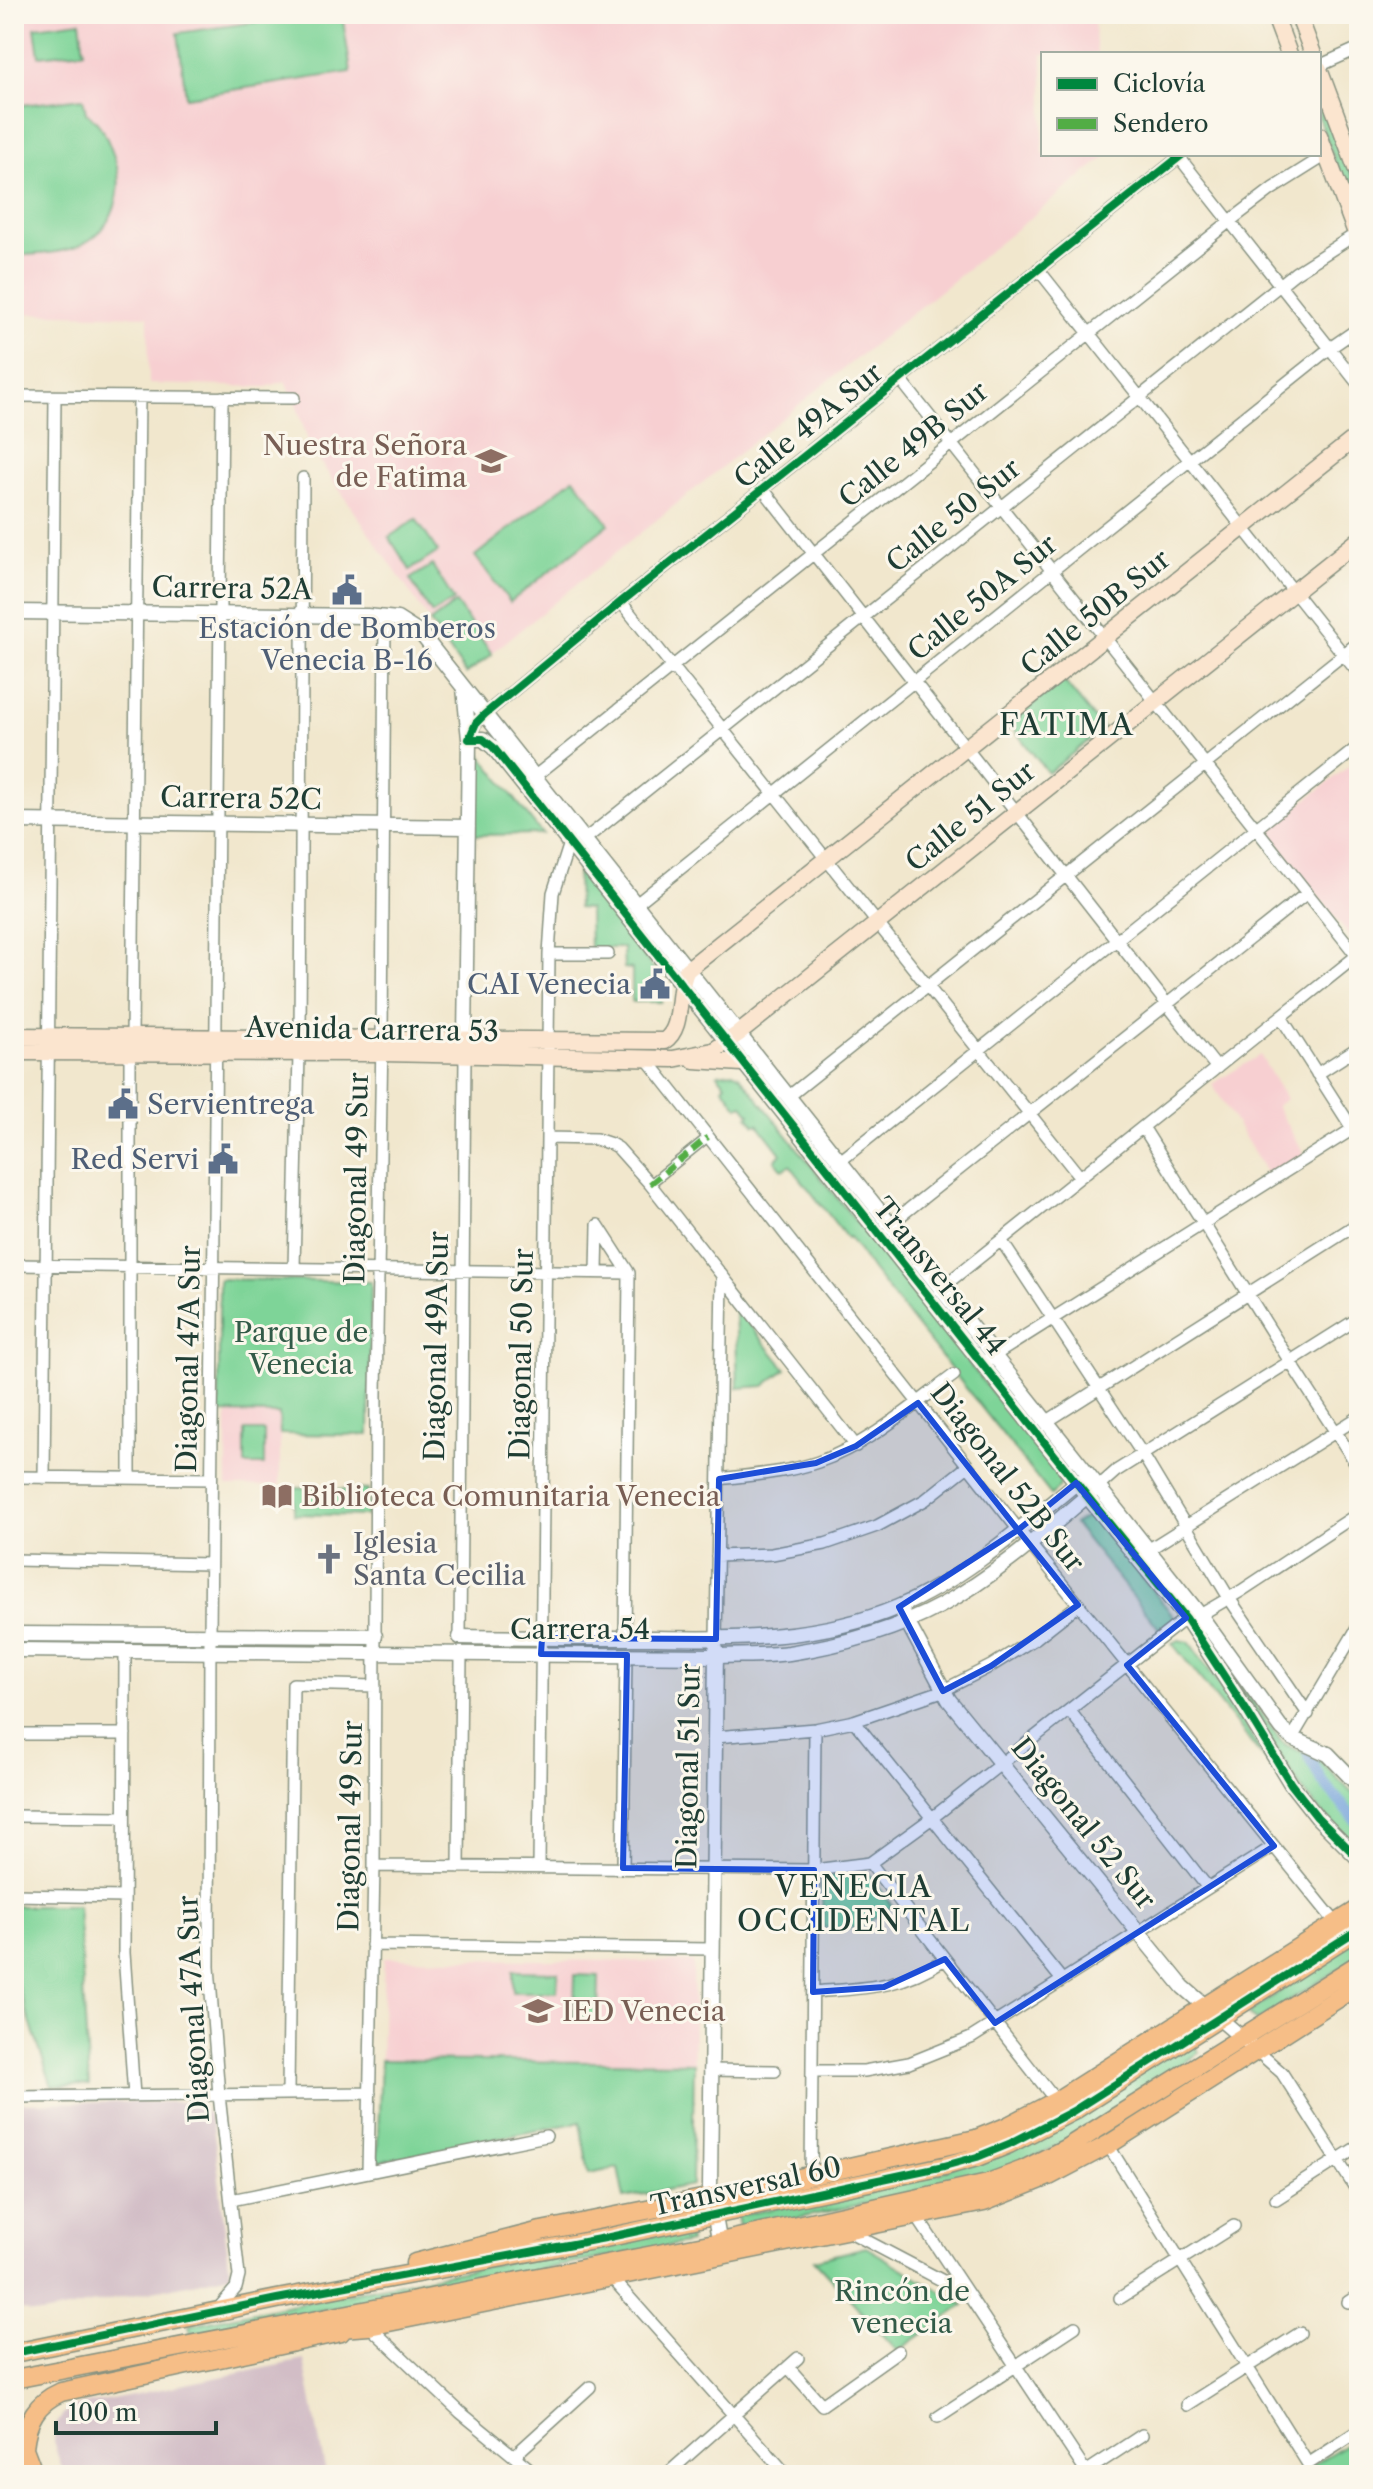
<svg xmlns="http://www.w3.org/2000/svg" width="1373" height="2489" viewBox="0 0 1373 2489" font-family="'Libre Caslon Text',serif">
<rect width="100%" height="100%" fill="#fbf7ec"/>
<filter id="ink" filterUnits="userSpaceOnUse"><feTurbulence type="fractalNoise" baseFrequency=".0125" numOctaves="2"/><feDisplacementMap in="SourceGraphic" scale="16" xChannelSelector="R" yChannelSelector="G"/><feConvolveMatrix kernelMatrix="1 2 1 2 8 2 1 2 1" color-interpolation-filters="sRGB"/></filter>
<filter id="wash" filterUnits="userSpaceOnUse"><feTurbulence type="fractalNoise" baseFrequency=".006" numOctaves="4" result="noise"/><feDisplacementMap in="SourceGraphic" scale="32" xChannelSelector="R" yChannelSelector="G"/><feGaussianBlur stdDeviation="1.8" result="paint"/><feColorMatrix in="noise" values="0 0 0 0 0 0 0 0 0 0 0 0 0 0 0 0 0 1.4 0 .05"/><feComposite in="paint" operator="in"/></filter>
<g filter="url(#wash)">
<rect width="100%" height="100%" fill="#f1e7cd"/>
<path fill="#f7cfd1" d="M14 14H1093L1097 54H1043V154L1108 155 466 674 310 447 294 398 285 381 266 387 149 384 148 316 14 313Z
M1359 758V946L1358 947 1267 831Z
M1260 1055 1286 1099 1276 1106 1305 1155 1269 1177 1212 1084Z
M227 1413 280 1414V1486H227Z
M384 1958 693 1962 694 2063 381 2060Z"/>
<path fill="#d2bdc6" d="M191 2102 200 2106 209 2115 213 2126 230 2275 42 2314 30 2313 17 2308 14 2303V2103Z
M304 2360 326 2475H64L53 2441 55 2427 63 2414 73 2407Z"/>
<path fill="#7ed498" stroke="#4e8866" stroke-width="2" d="M314 14H342L351 72 186 97 178 33Z
M80 21 84 51 39 56 35 27Z
M1319 87 1359 195V227L1319 118Z
M83 98 86 113C101 122 107 138 113 154 127 190 114 232 76 247 57 254 34 254 14 256V106Z
M574 478 609 524 510 602 475 556Z
M416 519 438 552 410 570 389 537Z
M432 565 454 600 432 614 410 579Z
M456 603 492 654 466 674 430 622Z
M1063 680 1103 729 1048 773 1009 723Z
M475 747 542 834 475 835Z
M577 872 657 973 661 980 662 1002H632V969L624 968 623 948H590L589 909 578 908Z
M733 1072 740 1076 1060 1478C1062 1486 1058 1489 1051 1495L873 1271 849 1237 847 1238 790 1165 783 1170 775 1160 781 1154 758 1124 755 1125 748 1116 750 1114 743 1105 738 1107 723 1087 726 1084 717 1074Z
M219 1279 371 1282 369 1435 280 1434 279 1414 219 1413Z
M735 1307 786 1369 764 1386 738 1388Z
M245 1431H264V1465H245Z
M294 1488 368 1490 367 1516 294 1514Z
M1089 1516 1093 1518 1177 1620 1161 1631 1074 1524Z
M1179 1640 1189 1642 1226 1694 1269 1765 1172 1643Z
M1230 1668 1280 1740 1286 1745 1319 1760 1359 1800V1850L1320 1811 1300 1787 1227 1669Z
M870 1875 892 1906 861 1927 823 1928 821 1876Z
M14 1906H78L89 2085 52 2086 14 1975Z
M1359 1937V1956L1257 2021 1247 2014Z
M513 1971 558 1972 557 1992H513Z
M575 1975 599 1976 598 2017H574Z
M1192 2043 1199 2052 1136 2098 1072 2139 995 2175 740 2231 737 2216 941 2173Z
M381 2060 694 2063 692 2185 624 2198 618 2168 589 2174 580 2122 377 2162Z
M687 2226 690 2242 191 2334 189 2325Z
M866 2247 964 2305 898 2351 814 2260Z
M1359 2436V2475H1296Z"/>
<g fill="none" stroke-linecap="round" stroke-linejoin="round">
<path stroke="#71a1db" stroke-width="11" d="M1308 1754 1321 1780 1359 1824
M1344 2475 1359 2466"/>
</g>
</g>
<g filter="url(#ink)">
<g fill="none" stroke-linecap="round" stroke-linejoin="round">
<g stroke="#889280" stroke-width="11">
<path id="pedestrian" d="M650 1184 708 1137"/>
</g>
<g stroke="#889280" stroke-width="14">
<path id="minor" d="M1319 66 1359 48
M1179 157 1359 385
M1038 269 1359 674
M900 379 1357 956
M14 396 294 398
M763 489 1217 1068
M621 602 1080 1177
M469 738 476 723 485 714 621 602 1183 154
M534 777 1230 221 1272 189 1326 155
M584 840 1295 273 1356 234
M635 905 1330 348 1359 328
M549 954H608
M1281 1017 1359 1139
M132 1037 139 397
M300 1038 303 478
M646 1058 1029 1543 1336 1923
M1317 1074 1359 1047
M788 1097 1359 642
M1143 1127 1289 1360 1359 1468
M547 1138 596 1139 611 1144 618 1148 650 1184 856 1446
M839 1162 1359 746
M598 1225 629 1273 625 1638
M889 1225 1307 893
M1001 1240 1143 1455 1229 1598 1308 1714
M14 1265 629 1273
M294 1268 299 1053
M597 1272 598 1226
M940 1289 1359 954
M987 1360 1359 1125
M1046 1422 1359 1223
M14 1477 211 1479
M44 1478 55 397
M130 1478V1053
M719 1479C751 1475 786 1473 818 1462 869 1444 911 1407 954 1375
M1098 1487 1116 1471 1359 1318
M1148 1550 1359 1417
M717 1556 772 1554 825 1544 877 1526 925 1500 968 1466
M14 1560 210 1564
M1200 1615 1241 1591 1359 1513
M460 1637 465 1055
M716 1639 722 1277
M125 1651 124 1953 134 2096
M1069 1710 1208 1888
M854 1721 1062 1980
M14 1734H125
M715 1737 815 1729 854 1721 942 1691 991 1666 1036 1638 1078 1605
M1292 1738 1359 1625
M14 1816 124 1817
M870 1863 1056 2101
M374 1866 814 1870 870 1863 932 1818 1186 1618
M459 1867 461 1654
M539 1867 549 954 553 893 569 843
M623 1868 626 1655
M14 1895 124 1897
M372 1945 712 1949
M813 1992C865 1988 899 1989 945 1959
M1256 2050 1282 2073 1359 2194
M710 2070 775 2071
M812 2071H864L909 2063 971 2038 1274 1846
M288 2092 293 1684 375 1686
M14 2097 370 2093
M1108 2145 1308 2464 1359 2431
M368 2172 374 1866 376 1394 382 1038 385 617
M811 2176 815 1729
M1276 2199 1359 2146
M231 2200 546 2136
M917 2217 1088 2475
M848 2231 966 2293
M612 2278 787 2475
M1120 2298 1234 2226
M1348 2302 1359 2295
M216 2311 236 2288 239 2276 219 2095 209 1967 210 1635 222 397
M369 2326 460 2412 537 2475
M788 2367 822 2405 898 2351
M1187 2405 1300 2333
M938 2417 1075 2327
M514 2456 590 2387
M666 2475 798 2358
M1081 2475 1142 2435"/>
</g>
<g stroke="#889280" stroke-width="17">
<path id="tertiary" d="M14 612 367 616 397 619 422 635 1200 1615 1282 1729 1292 1738 1328 1754 1359 1786
M464 688 469 739 465 1039
M469 739H483L493 747 1087 1496 1186 1618 1246 1710 1291 1784 1317 1817 1359 1859
M14 821 468 827
M903 1614 949 1700 1183 1987 1249 2044
M14 1634 375 1636
M460 1637C522 1638 585 1638 648 1638 733 1639 818 1641 898 1607 964 1579 1021 1528 1076 1483L1085 1480
M716 1649 710 2188 721 2251
M14 1650 716 1656C740 1655 765 1656 789 1653 841 1645 896 1630 942 1605 996 1576 1047 1530 1094 1490"/>
</g>
<g stroke="#889280" stroke-width="19">
<path id="secondary" d="M1274 14 1289 54
M1298 14 1313 54
M1319 69 1359 176
M1319 135 1359 241
M14 1036 664 1041C685 1028 675 991 687 970L1359 435
M14 1052 382 1053 673 1059 713 1051 738 1034 1359 540
M694 1060 742 1063"/>
</g>
<g stroke="#889280" stroke-width="21">
<path id="trunk" d="M415 2263 541 2231 722 2195 976 2139 1006 2127 1056 2101 1359 1909
M326 2329 369 2326 984 2202 1049 2176 1108 2145 1359 1985
M14 2353 277 2299 605 2238 944 2166 977 2157 1009 2144 1073 2111 1359 1929
M14 2379 720 2242 988 2183 1023 2170 1065 2149 1359 1964
M14 2422 34 2475
M24 2447C27 2420 36 2403 61 2392L341 2332"/>
</g>
<use href="#pedestrian" stroke="#fff" stroke-width="8"/>
<use href="#minor" stroke="#fff" stroke-width="11"/>
<use href="#tertiary" stroke="#fff" stroke-width="14"/>
<use href="#secondary" stroke="#fbe5cf" stroke-width="16"/>
<use href="#trunk" stroke="#f6be87" stroke-width="18"/>
<path stroke="#52ad45" stroke-width="6" stroke-dasharray="12 6" stroke-linecap="butt" d="M650 1184 708 1137"/>
<g stroke="#fbf7ec" stroke-width="13">
<path id="cycleway" d="M1183 154 621 602 485 714 476 723 469 739H483L493 747 1087 1496 1186 1618 1246 1710 1291 1784 1317 1817 1359 1859
M14 2353 277 2299 605 2238 944 2166 977 2157 1009 2144 1073 2111 1359 1929"/>
</g>
<use href="#cycleway" stroke="#00873e" stroke-width="8"/>
</g>
</g>
<path fill="#1d4ed8" fill-opacity="0.2" stroke="#1d4ed8" stroke-width="6" stroke-linejoin="round" d="M918 1403 1018 1530 899 1607 943 1691 991 1666 1078 1605 1018 1530 1076 1483 1186 1618 1127 1665 1274 1846 995 2023 945 1959 884 1987 813 1992 814 1870 623 1868 627 1655 541 1654 542 1638 716 1639 719 1479 816 1463 856 1446Z"/>
<defs>
<g id="school-bare" transform="scale(2.4)"><path d="M0-5L7-2L0 1L-7-2ZM-4 1L0 2.5L4 1V4Q0 6-4 4Z" fill="#8d6e63" stroke="#fbf7ec" stroke-width="2.5" paint-order="stroke"/></g>
<g id="civic-bare" transform="scale(2.4)"><path d="M-.6-6.5H3V-4.5H.6V-3L4-1V1h2V6H-6V1h2V-1L-.6-3ZM-1.2 2.5V6h2.4V2.5Z" fill="#5c6f8a" stroke="#fbf7ec" stroke-width="2.5" paint-order="stroke"/></g>
<g id="library-bare" transform="scale(2.4)"><path d="M-6-4Q-3-5.5-.7-3.5V5Q-3 3-6 4ZM6-4Q3-5.5 .7-3.5V5Q3 3 6 4Z" fill="#8d6e63" stroke="#fbf7ec" stroke-width="2.5" paint-order="stroke"/></g>
<g id="church-bare" transform="scale(2.4)"><path d="M-1.2-6h2.4v3.5h3.3v2.4h-3.3V6h-2.4V-.1h-3.3v-2.4h3.3Z" fill="#6b7280" stroke="#fbf7ec" stroke-width="2.5" paint-order="stroke"/></g>
</defs>
<g fill-rule="evenodd">
<use href="#school-bare" x="491" y="461"/>
<use href="#civic-bare" x="347" y="590"/>
<use href="#civic-bare" x="655" y="984"/>
<use href="#civic-bare" x="123" y="1104"/>
<use href="#civic-bare" x="223" y="1159"/>
<use href="#library-bare" x="277" y="1496"/>
<use href="#church-bare" x="329" y="1559"/>
<use href="#school-bare" x="538" y="2011"/>
</g>
<g text-anchor="middle" dominant-baseline="central" stroke-width="6" stroke-linejoin="round" paint-order="stroke">
<g font-size="28" fill="#1f3d34" stroke="#fbf7ec">
<text transform="translate(808 425) rotate(-39)">Calle 49A Sur</text>
<text transform="translate(913 444) rotate(-39)">Calle 49B Sur</text>
<text transform="translate(953 515) rotate(-39)">Calle 50 Sur</text>
<text transform="translate(232 588) rotate(1)">Carrera 52A</text>
<text transform="translate(982 597) rotate(-39)">Calle 50A Sur</text>
<text transform="translate(1095 612) rotate(-39)">Calle 50B Sur</text>
<text transform="translate(241 798) rotate(1)">Carrera 52C</text>
<text transform="translate(970 816) rotate(-39)">Calle 51 Sur</text>
<text transform="translate(372 1029) rotate(1)">Avenida Carrera 53</text>
<text transform="translate(356 1178) rotate(-89)">Diagonal 49 Sur</text>
<text transform="translate(940 1276) rotate(51)">Transversal 44</text>
<text transform="translate(436 1346) rotate(-89)">Diagonal 49A Sur</text>
<text transform="translate(521 1354) rotate(-89)">Diagonal 50 Sur</text>
<text transform="translate(188 1359) rotate(-89)">Diagonal 47A Sur</text>
<text transform="translate(1008 1477) rotate(52)">Diagonal 52B Sur</text>
<text x="580" y="1629">Carrera 54</text>
<text transform="translate(688 1766) rotate(-89)">Diagonal 51 Sur</text>
<text transform="translate(1084 1823) rotate(51)">Diagonal 52 Sur</text>
<text transform="translate(350 1826) rotate(-89)">Diagonal 49 Sur</text>
<text transform="translate(193 2009) rotate(-93)">Diagonal 47A Sur</text>
<text transform="translate(746 2186) rotate(-12)">Transversal 60</text>
</g>
<g font-size="28" fill="#785e54" stroke="#fbf7ec" text-anchor="start">
<text x="467" y="445" text-anchor="end">Nuestra Señora<tspan x="467" dy="32">de Fatima</tspan></text>
<text x="301" y="1496">Biblioteca Comunitaria Venecia</text>
<text x="562" y="2011">IED Venecia</text>
</g>
<g font-size="28" fill="#4e5e75" stroke="#fbf7ec" text-anchor="end">
<text x="347" y="628" text-anchor="middle">Estación de Bomberos<tspan x="347" dy="32">Venecia B-16</tspan></text>
<text x="631" y="984">CAI Venecia</text>
<text x="147" y="1104" text-anchor="start">Servientrega</text>
<text x="199" y="1159">Red Servi</text>
</g>
<g font-size="28" fill="#325b48" stroke="#fbf7ec">
<text x="301" y="1332">Parque de<tspan x="301" dy="32">Venecia</tspan></text>
<text x="902" y="2291">Rincón de<tspan x="902" dy="32">venecia</tspan></text>
</g>
<g font-size="28" fill="#5b616d" stroke="#fbf7ec" text-anchor="start">
<text x="353" y="1543">Iglesia<tspan x="353" dy="32">Santa Cecilia</tspan></text>
</g>
<g font-size="30" letter-spacing="2" fill="#1f3d34" stroke="#fbf7ec">
<text x="1067" y="724">FATIMA</text>
<text x="854" y="1886">VENECIA<tspan x="854" dy="34">OCCIDENTAL</tspan></text>
</g>
</g>
<rect width="1373" height="2489" fill="none" stroke="#fbf7ec" stroke-width="48"/>
<rect x="1041" y="52" width="280" height="104" fill="#fbf7ec" stroke="#a3ada2" stroke-width="2"/>
<rect x="1057" y="78" width="40" height="12" fill="#00873e" stroke="#a3ada2" stroke-width="2"/>
<text x="1113" y="92" font-size="24" fill="#1f3d34">Ciclovía</text>
<rect x="1057" y="118" width="40" height="12" fill="#52ad45" stroke="#a3ada2" stroke-width="2"/>
<text x="1113" y="132" font-size="24" fill="#1f3d34">Sendero</text>
<path d="M56 2421v12h160v-12" fill="none" stroke="#1f3d34" stroke-width="4"/>
<text x="68" y="2421" font-size="24" fill="#1f3d34" stroke="#fbf7ec" stroke-width="6" paint-order="stroke">100 m</text>
</svg>
